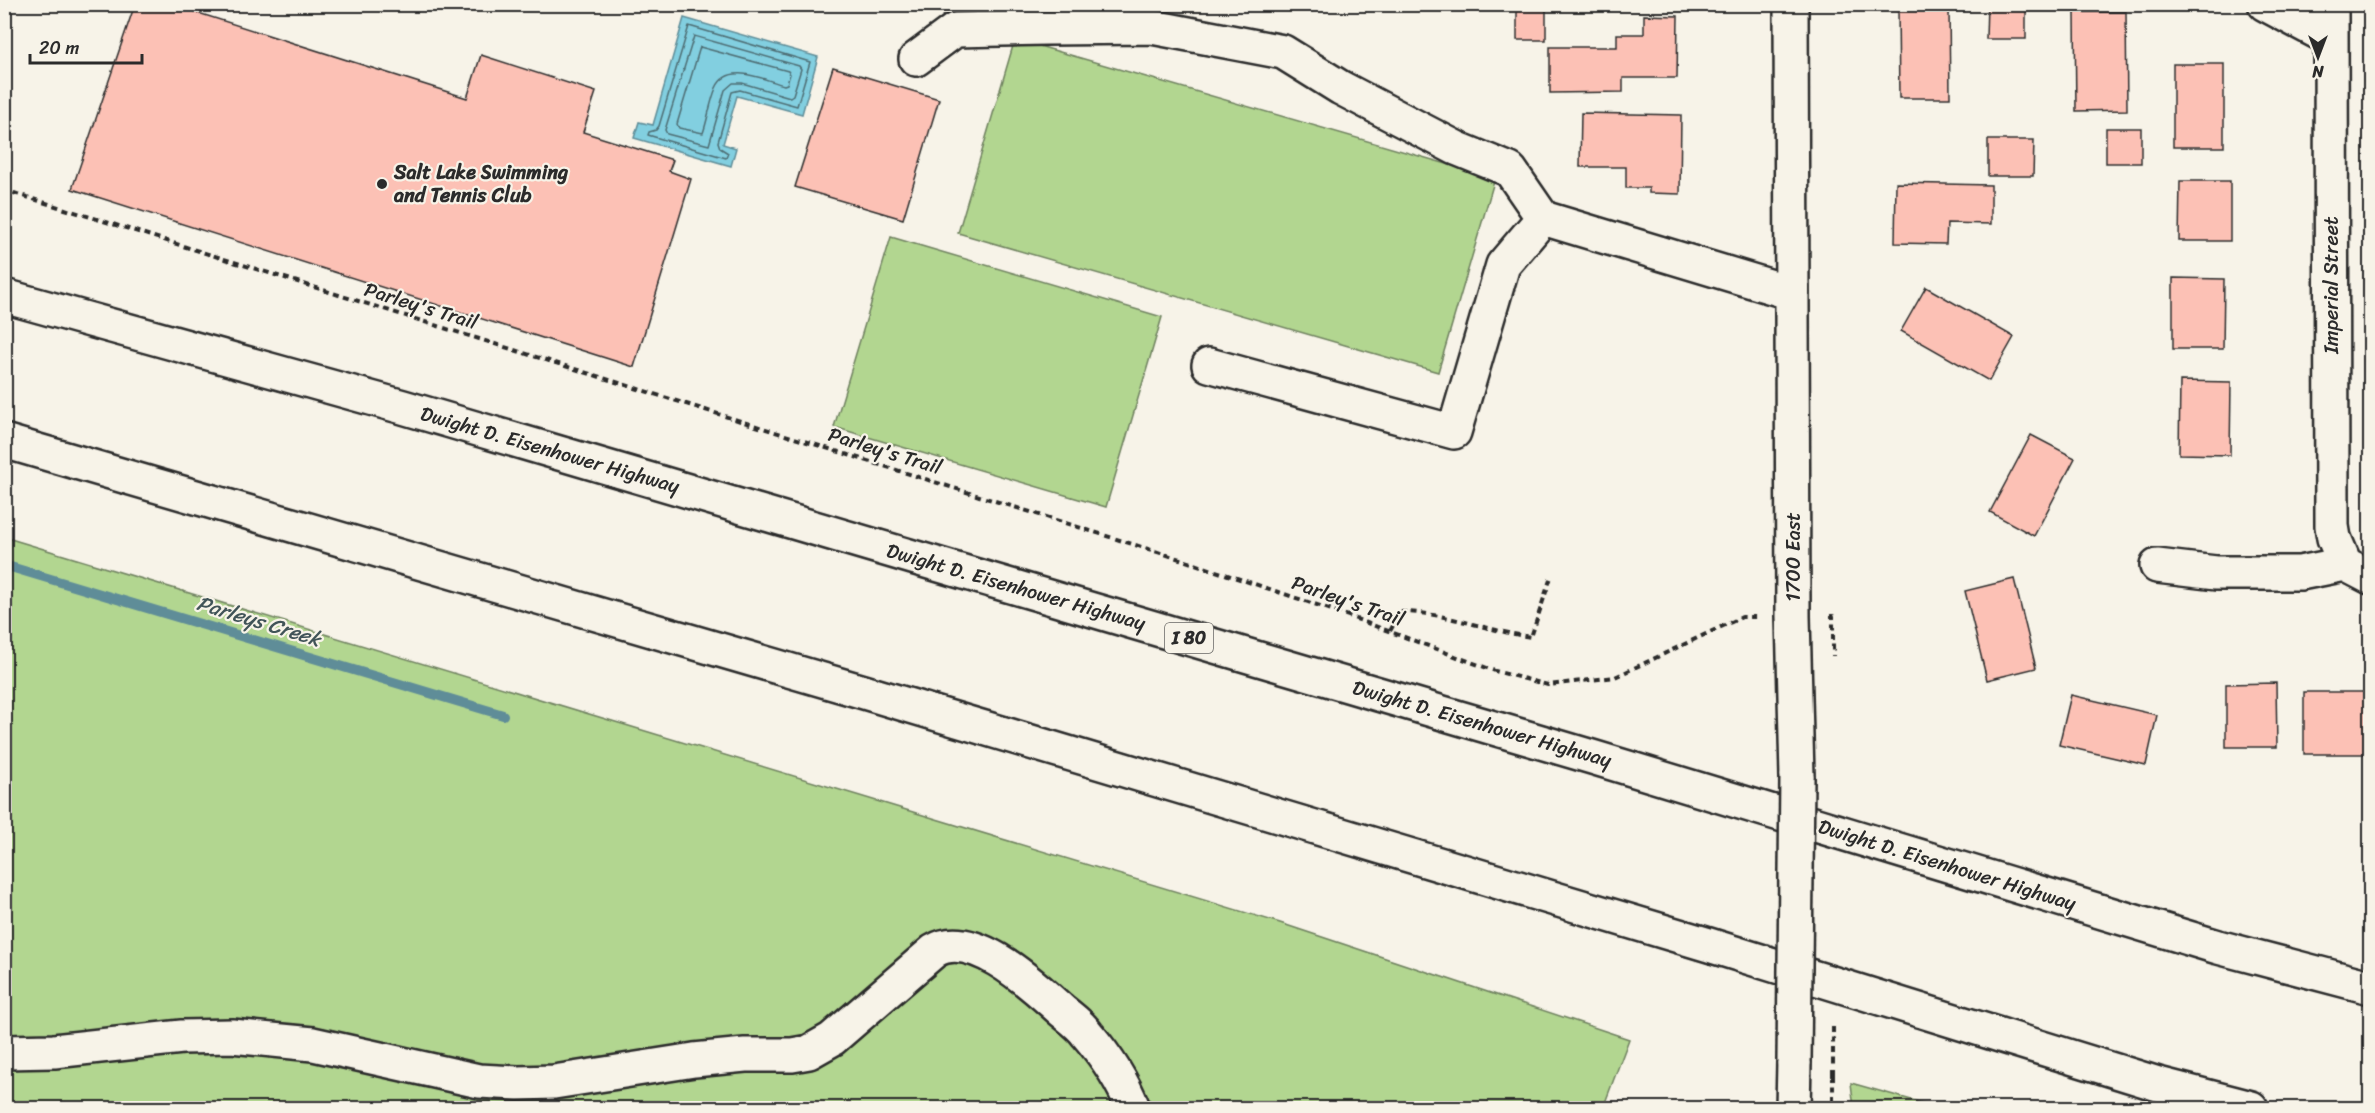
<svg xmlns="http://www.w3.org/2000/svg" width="2375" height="1113" viewBox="0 0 2375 1113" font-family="Sriracha,sans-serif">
<rect width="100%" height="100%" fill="#f7f3e8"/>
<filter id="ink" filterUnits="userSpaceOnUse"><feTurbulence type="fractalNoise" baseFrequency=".0167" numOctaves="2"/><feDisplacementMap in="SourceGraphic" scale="12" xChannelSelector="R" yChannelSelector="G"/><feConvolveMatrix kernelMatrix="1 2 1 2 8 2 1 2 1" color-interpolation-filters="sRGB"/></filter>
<g filter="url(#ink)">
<path fill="#b2d690" stroke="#6e805e" stroke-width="1.5" d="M1015 39 1495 178 1438 372 958 233Z
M891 237 1162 317 1106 507 834 427Z
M4 537 1280 923 1629 1039 1603 1108H5Z
M1851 1083 1940 1108H1854Z"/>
<path fill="#82cfe0" stroke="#5f8d98" stroke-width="1.5" d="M684 18 818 57 802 114 737 96 723 144 736 148 731 166 634 138 639 122 653 125Z"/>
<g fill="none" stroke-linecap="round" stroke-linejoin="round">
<path stroke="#4e6d73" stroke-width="1.5" d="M689 26 810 62 797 106 740 90 732 92 718 142 720 148 728 153 726 158 648 135 649 132 656 130 659 126Z
M694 36 799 66 801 69 793 95 790 97 742 83H733L725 90 709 145 667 134 665 130Z
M700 47 788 71 790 74 787 84 784 85C764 80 728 61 716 88 710 102 708 119 703 133L679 128 677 124Z"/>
<path stroke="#5f8d98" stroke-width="10" d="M4 565 503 715"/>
</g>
<path fill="#fcc1b5" stroke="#2b2b2b" stroke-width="1.5" d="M135 4H170L467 98 481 55 596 92 583 132 673 160 669 171 691 179 634 367 72 189Z
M1517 4H1546V40H1517Z
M1987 4H2026V39H1986Z
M1898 9H1949L1950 98H1899Z
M2075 12H2126L2127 110 2076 111Z
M1644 15 1678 16 1677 78H1623V92L1550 93V47H1617V34H1644Z
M2173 64H2224V147H2173Z
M833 67 939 99 903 219 795 187Z
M1581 113 1681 115 1680 194 1649 193V188H1626V167H1580Z
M2106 128H2141V163H2106Z
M1988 140H2034L2033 176H1988Z
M2180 181H2230V241H2179Z
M1896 183 1991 185V224L1947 223 1946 244 1895 243Z
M2173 278 2224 279 2223 349H2173Z
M1926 287 2014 337 1989 381 1901 331Z
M2180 381 2231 382 2230 455 2179 454Z
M2031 435 2075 458 2034 536 1990 512Z
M2014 579 2036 668 1987 680 1965 591Z
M2276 683 2277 747H2226V684Z
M2304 692H2370V754H2304Z
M2071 695 2157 715 2146 765 2059 745Z"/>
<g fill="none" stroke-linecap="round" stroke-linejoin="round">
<g stroke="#2b2b2b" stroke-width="38">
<path id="minor" d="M1791 4 1793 616 1797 777
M2265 4 2331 39
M2331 4 2332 526 2334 538 2345 564
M916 59 955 30 1046 28 1152 27 1283 52 1341 88 1456 148 1510 170 1543 218
M1209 365 1454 432 1503 265 1543 218 1792 293
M2157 566 2216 573H2300L2345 564 2370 577
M4 1052 54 1051 182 1037 232 1036 313 1044 479 1081 518 1083 554 1082 694 1060 745 1055H792L809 1052 832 1039 934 951C972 927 1033 985 1060 1009 1069 1017 1080 1024 1087 1034 1105 1055 1123 1082 1133 1108
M1793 1108 1794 1062"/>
</g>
<g stroke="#2b2b2b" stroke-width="38">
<path id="highway" d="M4 296 403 407 1592 757 2218 947 2370 987
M4 441 864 692 1709 945 2158 1084 2251 1108"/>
</g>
<path stroke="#2b2b2b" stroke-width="4" stroke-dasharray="6 4.5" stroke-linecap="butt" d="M4 188 14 193 1180 559 1335 611 1495 671 1548 685 1615 677 1742 617H1759
M1830 616H1833V656
M1390 631 1401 612C1446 612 1487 631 1531 637L1551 577
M1833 1074V1108"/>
<use href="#minor" stroke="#f7f3e8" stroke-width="33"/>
<use href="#highway" stroke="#f7f3e8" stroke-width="33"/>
<g stroke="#2b2b2b" stroke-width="38" stroke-linecap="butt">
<path id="minor-bridge" d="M1794 1062 1797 777"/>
</g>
<path stroke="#2b2b2b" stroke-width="4" stroke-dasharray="6 4.5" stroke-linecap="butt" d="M1833 1027V1074"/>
<use href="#minor-bridge" stroke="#f7f3e8" stroke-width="33"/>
</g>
</g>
<circle fill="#2b2b2b" stroke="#f7f3e8" stroke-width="2" cx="382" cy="184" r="6"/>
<g text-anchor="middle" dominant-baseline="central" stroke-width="4.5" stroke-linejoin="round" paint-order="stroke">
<rect fill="#f7f3e8" stroke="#686764" stroke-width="1.5" x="1165" y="623" width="48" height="30" rx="4.5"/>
<g font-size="18" font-weight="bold" fill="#2b2b2b">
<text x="1189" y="638">I 80</text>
</g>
<g font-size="20" font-weight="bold" fill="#2b2b2b" stroke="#f7f3e8" text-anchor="start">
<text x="394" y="172">Salt Lake Swimming<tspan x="394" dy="23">and Tennis Club</tspan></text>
</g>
<g font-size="20" fill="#2b2b2b" stroke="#f7f3e8">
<text transform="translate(2331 285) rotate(-90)">Imperial Street</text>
<text transform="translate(421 306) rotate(17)">Parley's Trail</text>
<text transform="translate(550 450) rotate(16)">Dwight D. Eisenhower Highway</text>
<text transform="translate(885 451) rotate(17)">Parley's Trail</text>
<text transform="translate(1793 557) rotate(-90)">1700 East</text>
<text transform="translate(1016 587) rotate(16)">Dwight D. Eisenhower Highway</text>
<text transform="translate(1348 601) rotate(19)">Parley's Trail</text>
<text transform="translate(1482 724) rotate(16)">Dwight D. Eisenhower Highway</text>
<text transform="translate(1947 865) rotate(17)">Dwight D. Eisenhower Highway</text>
</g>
<g font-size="21" font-style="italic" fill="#415458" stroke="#f7f3e8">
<text transform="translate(259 621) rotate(17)">Parleys Creek</text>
</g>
</g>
<rect width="2375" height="1113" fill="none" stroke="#f7f3e8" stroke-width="24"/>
<rect x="12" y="12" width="2351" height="1089" fill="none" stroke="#2b2b2b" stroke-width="2" filter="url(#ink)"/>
<g transform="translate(2318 57) rotate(180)" stroke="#f7f3e8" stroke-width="4.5" paint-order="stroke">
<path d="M0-4.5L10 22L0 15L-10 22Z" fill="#2b2b2b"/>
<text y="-9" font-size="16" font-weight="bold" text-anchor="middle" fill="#2b2b2b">N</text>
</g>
<path d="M30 54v9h112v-9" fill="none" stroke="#2b2b2b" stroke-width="3"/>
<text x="39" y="54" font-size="18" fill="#2b2b2b" stroke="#f7f3e8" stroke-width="4.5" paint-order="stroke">20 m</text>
</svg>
